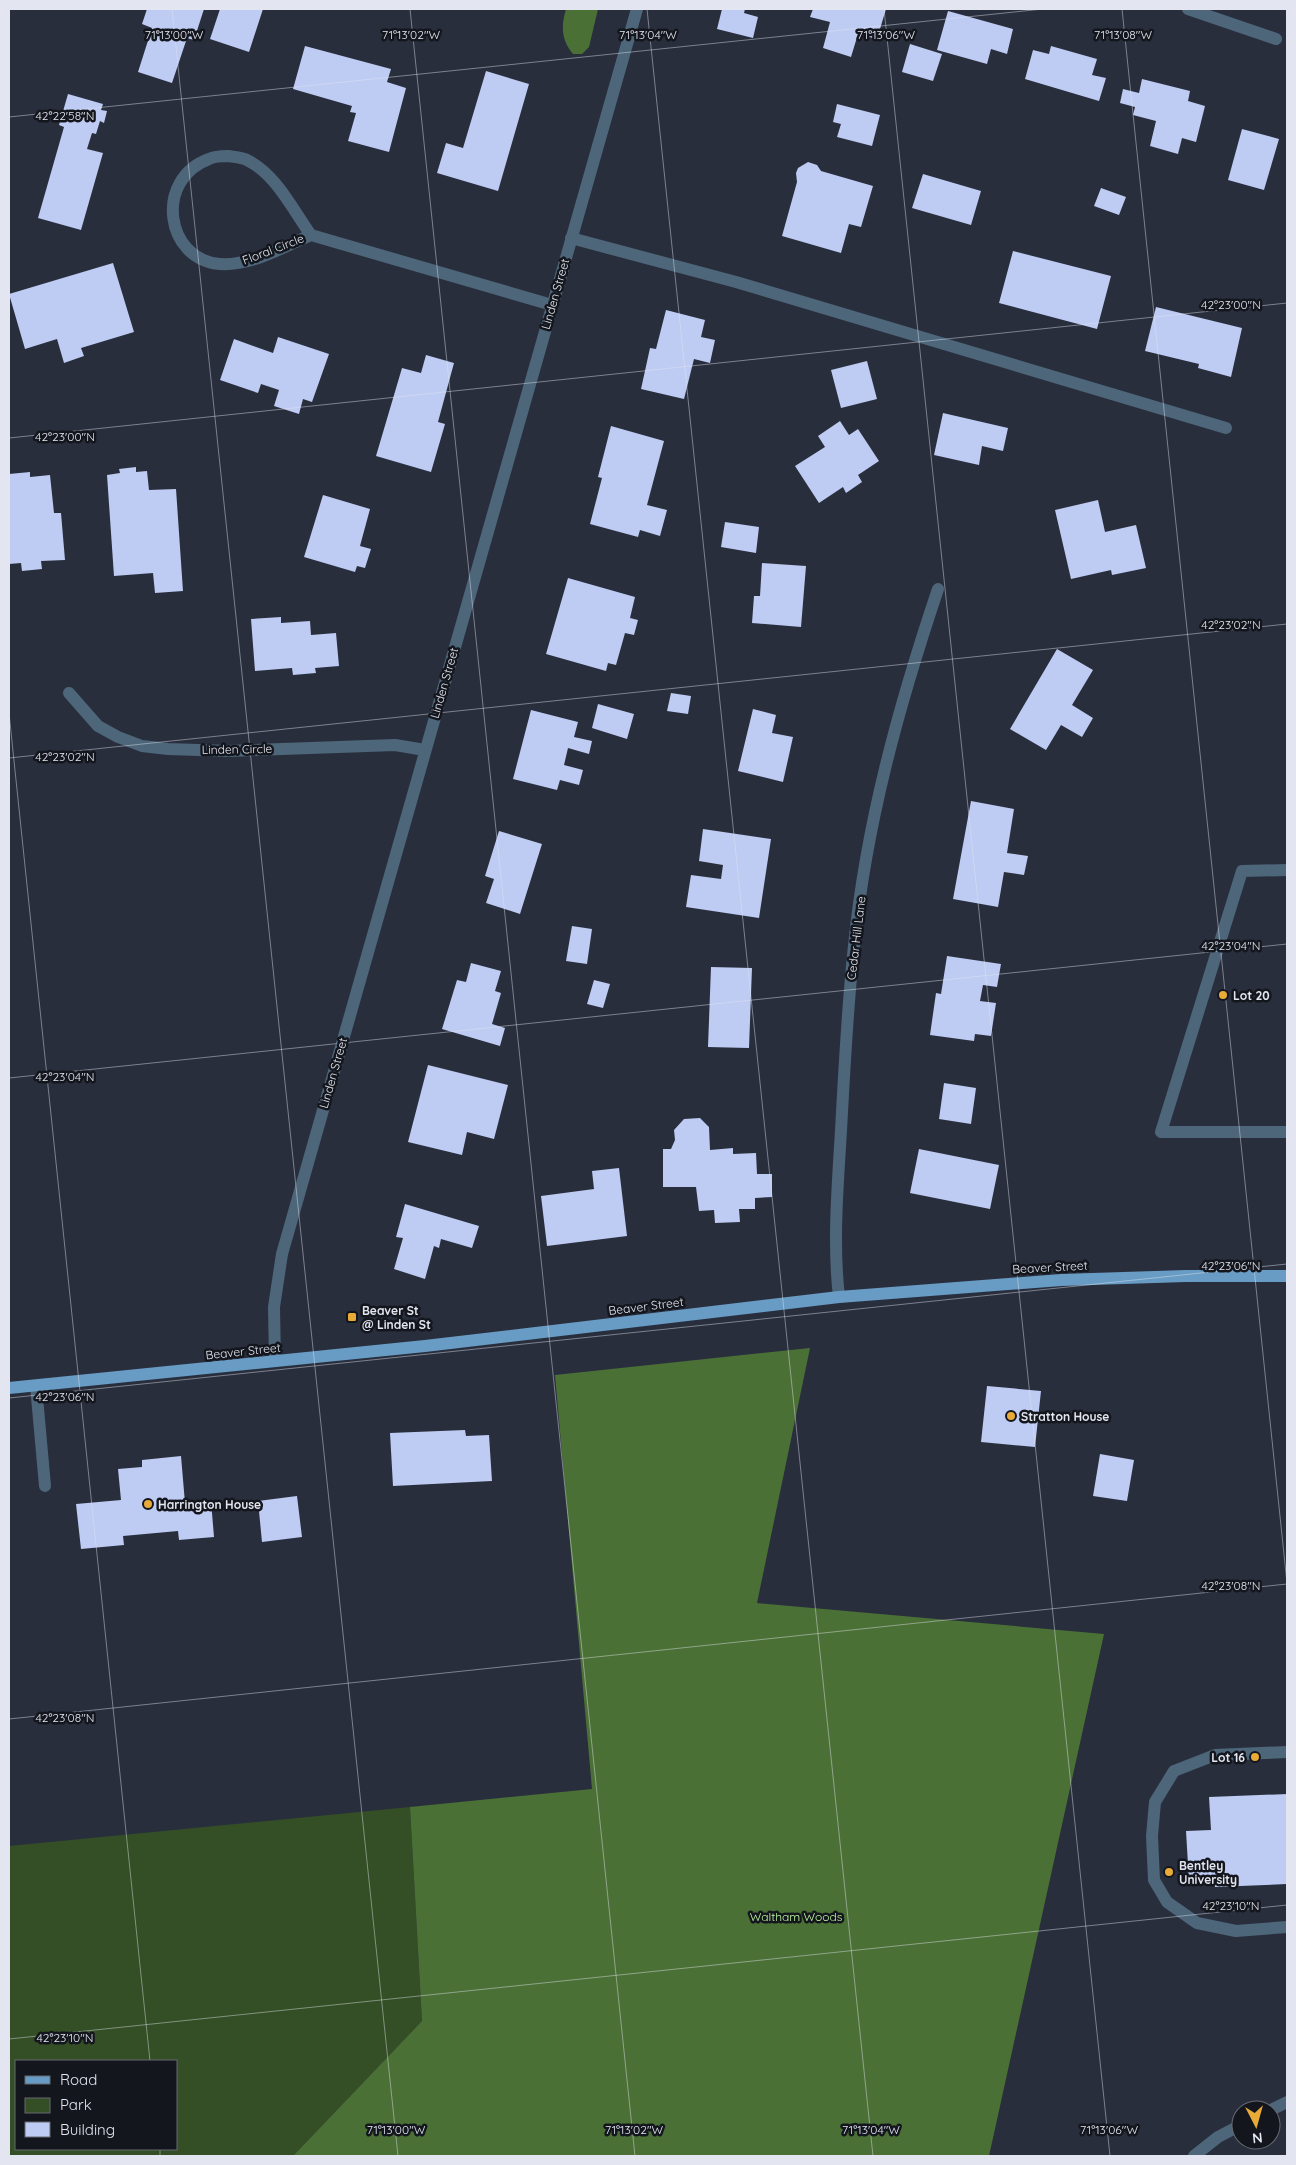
<svg xmlns="http://www.w3.org/2000/svg" width="1296" height="2165" viewBox="0 0 1296 2165" font-family="Quicksand,sans-serif">
<rect width="100%" height="100%" fill="#292e3d"/>
<path fill="#344e25" fill-rule="evenodd" d="M410 1807 422 2021 293 2156H9V1846ZM16 2061H176V2149H16Z"/>
<path fill="#4b7036" d="M566 9H598L589 47 582 54H573C561 40 561 26 566 9Z
M810 1348 757 1603 1104 1634 989 2156H293L422 2021 410 1807 592 1789 555 1375Z"/>
<path fill="#becbf3" d="M147 9H204L194 40 187 38 172 83 138 72 152 28 142 24Z
M220 9H263L249 52 210 39Z
M722 9H745L744 13 758 17 753 38 717 29Z
M813 9H886L877 39 858 34 851 57 823 48 830 22 810 17Z
M948 11 1013 29 1007 54 991 49 987 64 937 50Z
M910 44 942 54 933 81 902 72Z
M305 46 391 69 387 82 406 88 389 152 348 141 356 113 350 112 352 106 293 89Z
M1051 46 1097 59 1092 75 1106 78 1099 101 1025 79 1033 50 1049 54Z
M486 71 529 84 498 191 437 173 446 143 463 148Z
M1142 79 1190 91 1188 101 1205 106 1196 142 1182 138 1178 154 1150 146 1156 121 1133 115 1135 107 1120 103 1123 89 1139 93Z
M68 94 103 104 101 110 107 111 104 123 100 121 96 134 92 133 87 149 103 153 81 230 38 218 64 127 59 125Z
M837 104 880 115 872 146 837 137 841 124 833 122Z
M1242 129 1279 139 1264 190 1228 180Z
M808 162 817 165 821 171 873 186 861 227 849 224 841 253 782 236 797 182 796 173 798 168Z
M923 174 981 191 971 225 912 208Z
M1101 188 1126 197 1119 215 1094 206Z
M1013 251 1111 276 1097 329 999 303Z
M113 263 134 332 81 348 84 356 64 363 57 339 25 349 9 294Z
M1156 307 1242 328 1231 377 1198 368 1199 364 1145 351Z
M666 310 705 320 701 337 715 340 710 363 694 359 684 399 641 389 650 348 656 349Z
M278 337 329 354 312 402 303 399 299 414 274 406 279 390 261 384 258 393 220 380 234 339 273 353Z
M426 355 454 363 438 422 445 424 431 472 376 456 402 368 421 373Z
M867 361 877 399 841 408 831 370Z
M943 413 1008 428 1003 451 982 446 979 465 934 455Z
M840 421 849 435 858 429 879 461 858 475 862 482 846 493 843 487 819 503 795 466 825 447 818 436Z
M611 426 664 441 647 505 667 510 660 536 640 530 638 537 590 524 602 478 598 477Z
M136 467V472L147 471 149 490 176 489 183 591 155 593 153 573 114 576 107 475 120 473 119 469Z
M30 472V477L50 475 54 513H61L65 560 41 561 42 569 22 571 21 563 9 564V474Z
M323 495 370 509 360 546 371 549 365 568 357 566 355 572 304 557Z
M1098 500 1105 532 1136 525 1146 568 1112 575 1111 570 1071 579 1055 510Z
M725 522 759 527 756 553 721 547Z
M762 563 806 566 801 627 752 623 754 596H760Z
M568 578 635 597 630 618 638 620 634 635 625 633 616 665 608 663 606 671 546 654Z
M281 617V623L310 621 311 635 336 633 339 666 315 668 316 673 293 675 292 668 255 671 251 619Z
M1057 649 1093 670 1072 705 1093 718 1082 737 1061 725 1046 750 1010 729Z
M671 693 691 696 688 714 667 711Z
M598 704 634 714 627 739 592 728Z
M753 709 776 715 772 733 793 737 783 782 738 771Z
M531 710 578 722 574 737 592 741 589 754 568 748 564 765 583 770 579 785 560 780 557 790 513 779Z
M971 801 1014 809 1007 853 1028 856 1024 875 1004 872 998 907 953 899Z
M703 829 771 839 759 918 686 907 691 875 721 879 723 865 699 861Z
M499 831 542 844 520 914 486 903 494 879 485 876Z
M572 926 592 929 587 964 566 961Z
M947 956 1001 964 997 987 983 985 980 1001 996 1003 991 1036 975 1034 974 1041 930 1035 936 993 941 994Z
M471 963 501 971 495 991 501 993 492 1024 505 1028 500 1046 442 1029 457 980 466 982Z
M711 967 752 968 749 1048 708 1047Z
M594 980 610 984 603 1008 587 1004Z
M428 1065 508 1085 494 1139 467 1132 462 1155 408 1142Z
M944 1083 976 1088 971 1124 939 1119Z
M700 1118 709 1127 710 1150 733 1148V1154L756 1153 757 1174H772V1197L755 1198V1209H739L740 1222 715 1223 714 1210 699 1211 696 1187H663V1149H671L675 1140 674 1130 684 1119Z
M919 1149 999 1165 990 1209 910 1193Z
M619 1168 627 1236 547 1246 541 1196 594 1189 592 1171Z
M405 1204 479 1226 472 1248 441 1239 439 1248 434 1246 425 1279 394 1269 403 1238 396 1237Z
M987 1386 1041 1391 1035 1447 981 1442Z
M465 1430 466 1436 489 1435 492 1481 393 1486 390 1433Z
M1100 1454 1134 1460 1127 1501 1093 1496Z
M181 1456 185 1503 211 1501 214 1537 179 1540 178 1531 123 1536 124 1545 81 1549 76 1504 121 1500 118 1469 142 1467V1460Z
M297 1496 302 1537 262 1542 258 1501Z
M1287 1794V1884L1215 1887 1214 1881H1189L1186 1831 1211 1830 1209 1797Z"/>
<g fill="none" stroke-linecap="round" stroke-linejoin="round">
<path stroke="#4d667a" stroke-width="12" d="M1188 9 1276 39
M228 156C234 157 242 157 247 160 276 174 293 210 311 235 283 247 252 266 220 264 165 260 154 179 209 159 215 156 222 156 228 156Z
M311 235 552 305
M571 238 736 282 1226 428
M69 693 98 726 118 737 142 746 168 749 228 751 395 745 425 750
M1287 870 1242 871 1161 1132H1287
M839 1297C832 1236 839 1174 842 1112 845 1057 848 1001 854 946 866 824 899 705 938 589
M275 1361 274 1307 282 1254 637 9
M36 1386 45 1486
M1287 1752 1215 1755 1174 1771 1155 1802 1152 1836 1154 1880 1167 1902 1197 1923 1236 1931 1287 1927
M1271 2110 1287 2102
M1194 2156 1218 2137 1241 2125"/>
<path stroke="#689cc4" stroke-width="12" d="M9 1388 425 1346 839 1297 1061 1280 1186 1276H1287"/>
</g>
<path fill="none" stroke="#e3e6f0" stroke-width="1" stroke-opacity="0.45" d="M172 9 398 2156M410 9 635 2156M647 9 873 2156M884 9 1110 2156M1122 9 1287 1583M9 117 1043 9M9 438 1287 303M9 713 150 2061M9 758 1287 624M9 1078 1287 944M9 1398 1287 1264M9 1719 1287 1584M9 2039 1287 1905M160 2149V2156"/>
<g fill="#e9ab38" stroke="#14161d" stroke-width="2">
<circle cx="1223" cy="995" r="5"/>
<rect x="347" y="1312" width="10" height="10" rx="2.5"/>
<circle cx="1011" cy="1416" r="5"/>
<circle cx="148" cy="1504" r="5"/>
<circle cx="1255" cy="1757" r="5"/>
<circle cx="1169" cy="1872" r="5"/>
</g>
<g text-anchor="middle" dominant-baseline="central" stroke-width="5" stroke-linejoin="round" paint-order="stroke">
<g font-size="12" fill="#e3e6f0" stroke="#14161d">
<text transform="translate(273 249) rotate(-21)">Floral Circle</text>
<text transform="translate(555 294) rotate(-74)">Linden Street</text>
<text transform="translate(444 683) rotate(-74)">Linden Street</text>
<text transform="translate(237 749) rotate(-1)">Linden Circle</text>
<text transform="translate(856 938) rotate(-83)">Cedar Hill Lane</text>
<text transform="translate(333 1073) rotate(-74)">Linden Street</text>
<text transform="translate(1050 1267) rotate(-3)">Beaver Street</text>
<text transform="translate(646 1306) rotate(-7)">Beaver Street</text>
<text transform="translate(243 1351) rotate(-6)">Beaver Street</text>
</g>
<g font-size="12" font-weight="bold" fill="#e3e6f0" stroke="#14161d" text-anchor="start">
<text x="1233" y="995">Lot 20</text>
<text x="362" y="1310">Beaver St<tspan x="362" dy="14">@ Linden St</tspan></text>
<text x="1021" y="1416">Stratton House</text>
<text x="158" y="1504">Harrington House</text>
<text x="1245" y="1757" text-anchor="end">Lot 16</text>
<text x="1179" y="1865">Bentley<tspan x="1179" dy="14">University</tspan></text>
</g>
<g font-size="12" fill="#bff7a1" stroke="#14161d">
<text x="796" y="1916">Waltham Woods</text>
</g>
</g>
<g font-size="12" text-anchor="middle" fill="#e3e6f0" stroke="#14161d" stroke-width="5" stroke-linejoin="round" paint-order="stroke">
<text x="174" y="39">71°13'00"W</text>
<text x="411" y="39">71°13'02"W</text>
<text x="648" y="39">71°13'04"W</text>
<text x="886" y="39">71°13'06"W</text>
<text x="1123" y="39">71°13'08"W</text>
<text x="65" y="120">42°22'58"N</text>
<text x="1231" y="309">42°23'00"N</text>
<text x="65" y="441">42°23'00"N</text>
<text x="1231" y="629">42°23'02"N</text>
<text x="65" y="761">42°23'02"N</text>
<text x="1231" y="950">42°23'04"N</text>
<text x="65" y="1081">42°23'04"N</text>
<text x="1231" y="1270">42°23'06"N</text>
<text x="65" y="1401">42°23'06"N</text>
<text x="1231" y="1590">42°23'08"N</text>
<text x="65" y="1722">42°23'08"N</text>
<text x="1231" y="1910">42°23'10"N</text>
<text x="65" y="2042">42°23'10"N</text>
<text x="396" y="2134">71°13'00"W</text>
<text x="634" y="2134">71°13'02"W</text>
<text x="871" y="2134">71°13'04"W</text>
<text x="1109" y="2134">71°13'06"W</text>
</g>
<rect width="1296" height="2165" fill="none" stroke="#e3e6f0" stroke-width="20"/>
<rect x="15" y="2060" width="162" height="90" fill="#14161d" stroke="#676971"/>
<rect x="25" y="2076" width="25" height="8" fill="#689cc4" stroke="#676971"/>
<text x="60" y="2085" font-size="15" fill="#e3e6f0">Road</text>
<rect x="25" y="2098" width="25" height="15" fill="#344e25" stroke="#676971"/>
<text x="60" y="2110" font-size="15" fill="#e3e6f0">Park</text>
<rect x="25" y="2122" width="25" height="15" fill="#becbf3" stroke="#676971"/>
<text x="60" y="2135" font-size="15" fill="#e3e6f0">Building</text>
<g transform="translate(1256 2125) rotate(174)"><circle r="24" fill="#14161d" stroke="#676971"/>
<path d="M0-4L9 19L0 12L-9 19Z" fill="#e9ab38"/>
<text y="-8" font-size="14" font-weight="bold" text-anchor="middle" fill="#e3e6f0">N</text>
</g>
</svg>
